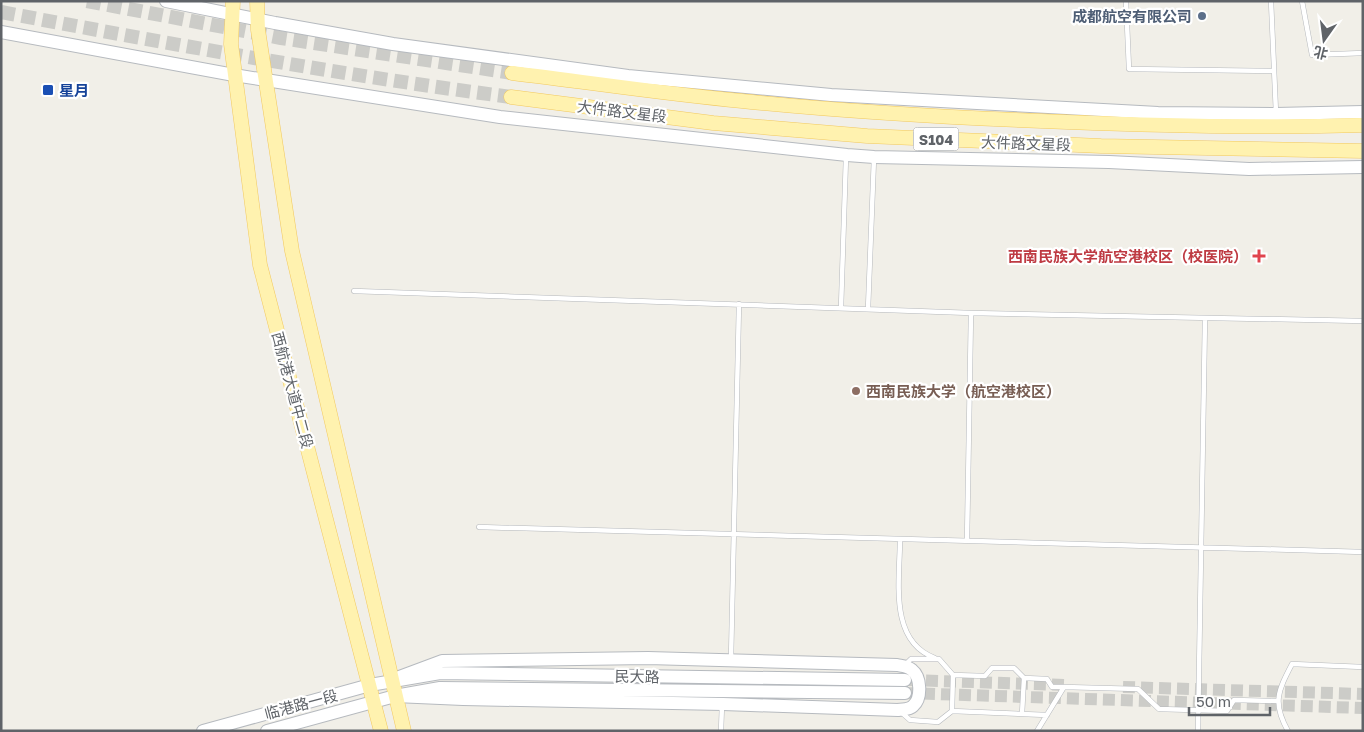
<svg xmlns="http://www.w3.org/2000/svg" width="1364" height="732" viewBox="0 0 1364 732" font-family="'Golos Text','Noto Sans SC',sans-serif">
<rect width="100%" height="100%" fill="#f1efe8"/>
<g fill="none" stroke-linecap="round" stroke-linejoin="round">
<path stroke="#ccccc8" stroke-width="12" stroke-dasharray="12 6" stroke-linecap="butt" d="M908 680 1065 685
M1123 687 1363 694
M905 693 1363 708"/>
<path stroke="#ccccc8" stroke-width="14" stroke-dasharray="14 7" stroke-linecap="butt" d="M87 1 281 38 512 73
M1 12C171 44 340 75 511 97"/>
<g stroke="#b5b8bc" stroke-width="5.5">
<path id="lane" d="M1126 1 1129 69 1274 71
M1271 1 1276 113
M1302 1 1312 55 1363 53
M354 291 971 313 1363 321
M841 308 846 157
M868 309 874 158
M479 527 1363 552
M900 539C900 579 888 641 935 658
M967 541 971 313
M731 659 739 304
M953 675 985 676 992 668H1014L1024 678 1047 679 1052 687H1064
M952 711 1047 715
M901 712 910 720 938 722 952 711 953 675 939 659H911L906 664
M1022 714 1024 678
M721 731 722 705
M1037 731 1064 687 1138 689 1159 709 1227 711 1234 700 1277 701
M1198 731 1205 318
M1288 731C1272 703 1278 691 1292 664L1363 667"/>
</g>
<g stroke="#b6babf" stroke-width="14">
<path id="secondary" d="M166 1 275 23 393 44 628 76 831 95 1158 113 1276 114 1363 112
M1 32 234 75 500 117 847 155 874 157 1109 162 1249 169 1363 167
M391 680 442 661 648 658 897 665C901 666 908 666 912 670 921 677 922 698 913 706 909 710 904 709 898 710L723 704 463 699 395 696
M203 731 370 685 440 673 905 680
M267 731 395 696 440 688 905 693"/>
</g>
<g stroke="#f2c960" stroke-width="15">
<path id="primary" d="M233 1 231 44 260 265 381 731
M257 1 258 30 292 251 404 731
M512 73C588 82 665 94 742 101 858 113 975 119 1093 123 1183 126 1273 128 1363 125
M511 97 713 123 867 136 1101 146 1363 151"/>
</g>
<use href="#lane" stroke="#fff" stroke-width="4.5"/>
<use href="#secondary" stroke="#fff" stroke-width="12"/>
<use href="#primary" stroke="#fff2af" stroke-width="14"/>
</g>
<circle fill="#5c6f8a" stroke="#fff" stroke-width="2" cx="1202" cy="16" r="5"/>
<rect fill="#1a4fb4" stroke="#fff" stroke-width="2" x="42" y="84" width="12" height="12" rx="2.5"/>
<path fill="#e0444e" stroke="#fff" stroke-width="2" d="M1256.5 248.5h5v5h5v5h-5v5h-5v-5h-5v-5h5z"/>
<circle fill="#8d6e63" stroke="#fff" stroke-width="2" cx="856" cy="391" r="5"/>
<g text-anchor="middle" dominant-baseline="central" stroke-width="4.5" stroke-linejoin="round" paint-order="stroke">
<rect fill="#fff" stroke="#8f9295" stroke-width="1" x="913.5" y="127.5" width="45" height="23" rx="4"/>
<g font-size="14" font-weight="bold" fill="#5f6368">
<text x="936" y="139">S104</text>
</g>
<g font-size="15" font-weight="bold" fill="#4e5e75" stroke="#fff" text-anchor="end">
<text x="1192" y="16">成都航空有限公司</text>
</g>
<g font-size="15" font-weight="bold" fill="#164399" stroke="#fff" text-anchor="start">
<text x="59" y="90">星月</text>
</g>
<g font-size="15" fill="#5f6368" stroke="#fff">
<text transform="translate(622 111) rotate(7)">大件路文星段</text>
<text transform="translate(1026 143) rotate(2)">大件路文星段</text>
<text transform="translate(293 390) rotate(75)">西航港大道中二段</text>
<text transform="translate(637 676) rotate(1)">民大路</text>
<text transform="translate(301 704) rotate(-15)">临港路一段</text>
</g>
<g font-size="15" font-weight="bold" fill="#be3a42" stroke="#fff" text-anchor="end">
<text x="1248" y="256">西南民族大学航空港校区（校医院）</text>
</g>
<g font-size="15" font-weight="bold" fill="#785e54" stroke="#fff" text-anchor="start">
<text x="866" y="391">西南民族大学（航空港校区）</text>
</g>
</g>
<rect width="1364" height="732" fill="none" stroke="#5f6368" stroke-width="5"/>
<g transform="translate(1324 40) rotate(194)" stroke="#ffffff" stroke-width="4" paint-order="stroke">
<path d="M0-4L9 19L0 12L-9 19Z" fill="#5f6368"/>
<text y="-8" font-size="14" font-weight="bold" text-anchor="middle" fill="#5f6368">北</text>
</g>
<path d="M1189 707v8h81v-8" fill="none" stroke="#5f6368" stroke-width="2.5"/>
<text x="1196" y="707" font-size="15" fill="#5f6368" stroke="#ffffff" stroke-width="4" paint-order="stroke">50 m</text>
</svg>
